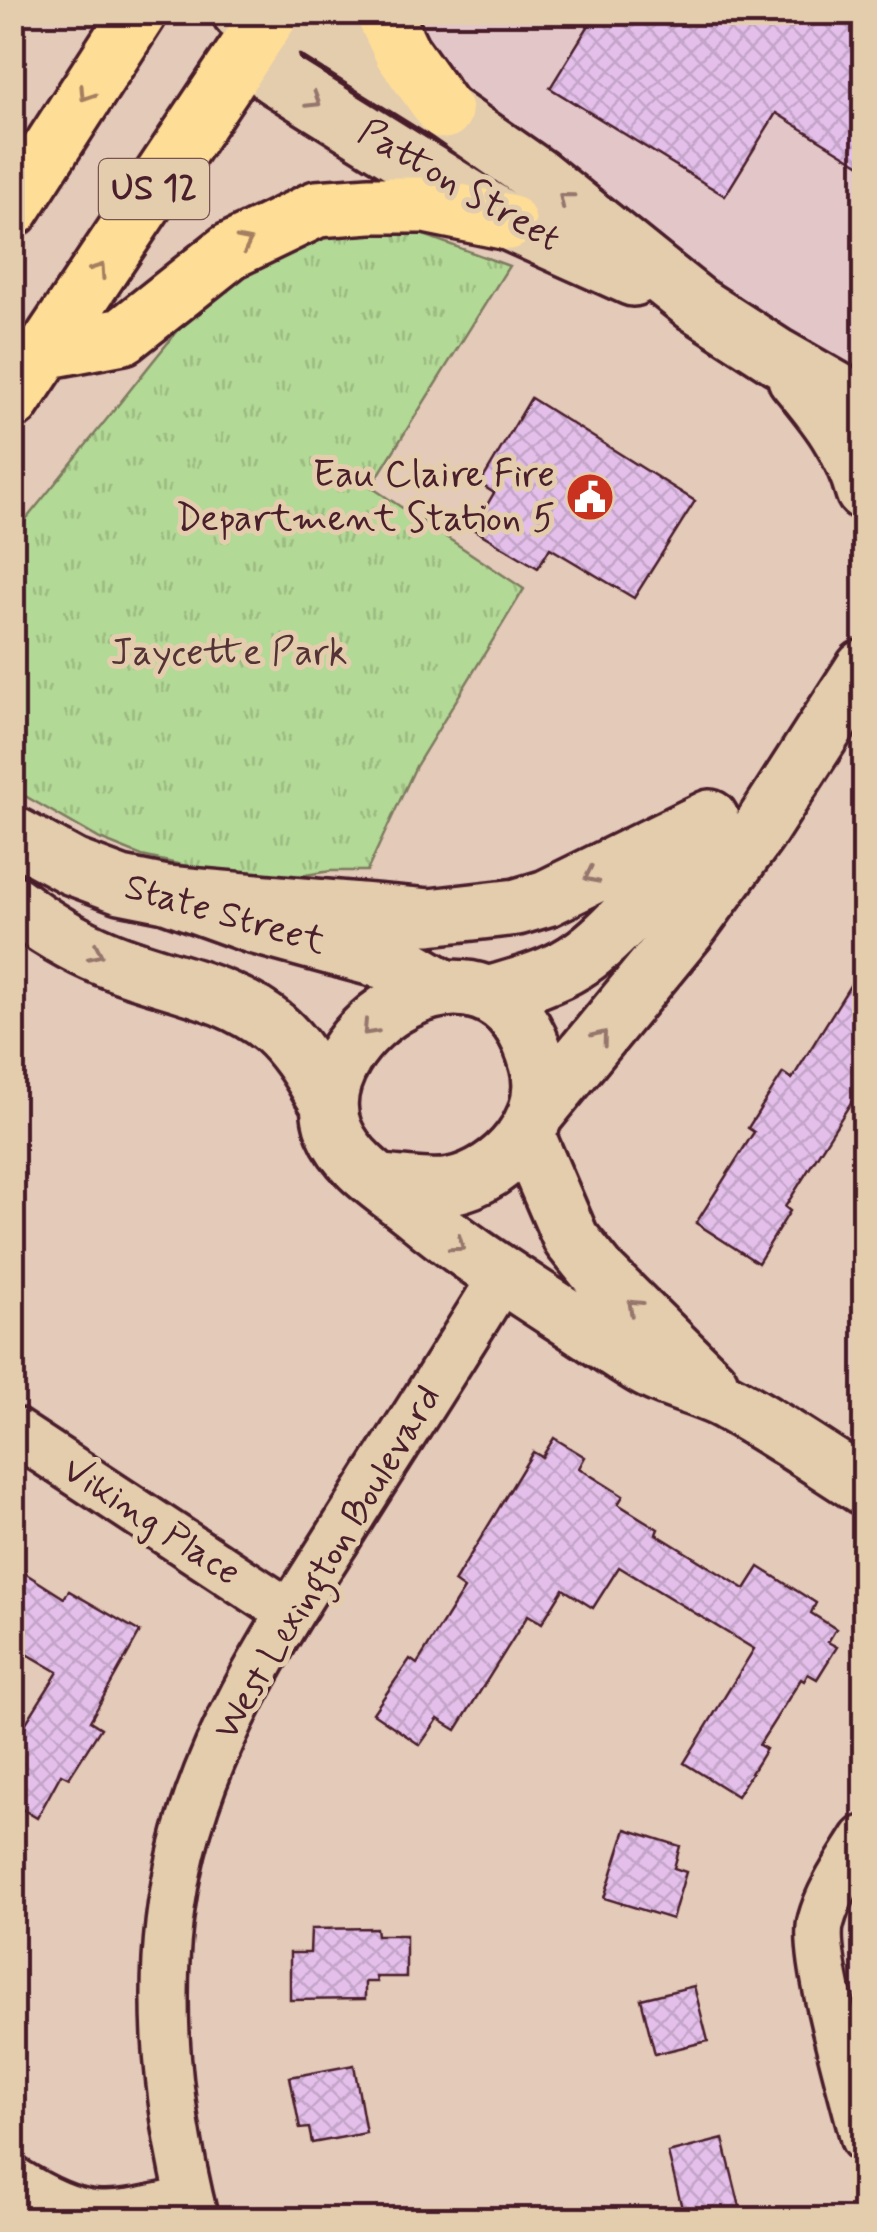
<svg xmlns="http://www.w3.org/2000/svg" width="877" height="2232" viewBox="0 0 877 2232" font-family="Mynerve,sans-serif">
<defs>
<pattern id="park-tufts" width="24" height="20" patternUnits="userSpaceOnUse" patternTransform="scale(2.5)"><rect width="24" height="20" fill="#b2d995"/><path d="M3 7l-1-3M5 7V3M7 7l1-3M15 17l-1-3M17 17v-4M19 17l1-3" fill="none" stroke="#9bba81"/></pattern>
<pattern id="building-cross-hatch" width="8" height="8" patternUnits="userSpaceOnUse" patternTransform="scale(2.5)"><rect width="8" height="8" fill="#e3bfea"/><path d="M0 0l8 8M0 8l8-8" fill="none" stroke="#c4a4c9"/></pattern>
</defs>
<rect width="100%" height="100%" fill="#e3cab9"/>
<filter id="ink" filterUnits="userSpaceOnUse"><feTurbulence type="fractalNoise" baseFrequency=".01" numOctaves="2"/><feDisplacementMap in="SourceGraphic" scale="20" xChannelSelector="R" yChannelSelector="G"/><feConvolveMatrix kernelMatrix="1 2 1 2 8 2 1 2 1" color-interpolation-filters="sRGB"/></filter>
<g filter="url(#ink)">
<path fill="#e3c7c8" d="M383 13H864V406L537 176Z"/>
<path fill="url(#park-tufts)" stroke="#7e7c60" stroke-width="2.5" d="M382 231 424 235 509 266 371 487 524 589 416 766 367 871H331L273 880 191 867 142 856 100 839 13 789 12 542 19 528C57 481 96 433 134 385 167 344 200 299 244 268 283 241 336 233 382 231Z"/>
<path fill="url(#building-cross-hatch)" stroke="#4a1f2b" stroke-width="2.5" d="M597 12H864V167L776 113 725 196 550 88Z
M531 398 695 501 634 598 550 548 538 568 473 529 494 493 480 484Z
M864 963V1082L785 1207 790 1211 758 1263 696 1223 754 1132 748 1128 783 1073 792 1079Z
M554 1438 585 1457 579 1468 623 1496 618 1504 658 1529 656 1534 745 1589 759 1567 816 1603 811 1613 836 1629 828 1642 837 1647 817 1679 808 1674 804 1681 801 1679 759 1745 766 1749 737 1796 684 1763 754 1649 619 1567 593 1608 563 1589 542 1623 528 1615 456 1730 438 1719 420 1745 373 1713 410 1659 417 1664 464 1589 454 1582 533 1452 542 1457Z
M12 1565 64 1598 69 1591 140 1632 90 1721 101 1728 69 1778 61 1774 37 1818 12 1803V1745L58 1672 12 1645Z
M626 1829 680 1846 674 1868 686 1872 672 1919 604 1898Z
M376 1928 377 1935H406V1977H376L377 1982H365V1999L290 2000V1953H310L311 1929Z
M694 1986 708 2041 655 2054 641 1999Z
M354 2065 366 2133 312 2143 309 2128 300 2129 290 2077Z
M723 2139 740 2207 685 2220 668 2153Z"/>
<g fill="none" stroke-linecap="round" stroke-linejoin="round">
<g stroke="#4a1f2b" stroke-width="52">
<path id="street" d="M12 1430 290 1613
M864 1839C848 1865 829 1891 821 1921 811 1954 854 2098 864 2139
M12 2179C87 2226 107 2218 190 2200
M195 2220C165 2099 152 1973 182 1851 210 1736 274 1638 337 1539 392 1451 449 1364 503 1275"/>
</g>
<g stroke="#4a1f2b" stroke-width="62">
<path id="secondary" d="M240 12 263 27 308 26 444 111 537 176 696 304 778 357 864 406
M263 27 275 77 508 222 633 278
M796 378C826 414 852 446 864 492
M12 834 73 867 121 885 166 894 252 925 410 968 442 987
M166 894 429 917 517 907 547 898 710 818
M12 903C41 925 71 944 105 958 161 982 226 988 274 1028 297 1048 313 1077 328 1102
M488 995C518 986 548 979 575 962 616 937 666 871 698 833
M538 1111 689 927 757 834 864 668
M526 1134 571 1239 600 1275 710 1384
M383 1183C404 1185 430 1190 451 1186 505 1175 553 1119 538 1064 494 902 297 1036 334 1130 349 1167 389 1189 419 1214 462 1250 509 1279 556 1310 586 1329 615 1350 645 1368 671 1383 703 1388 729 1403 775 1428 820 1459 864 1487"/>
</g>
<g stroke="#4a1f2b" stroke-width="62">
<path id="primary" d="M383 12 402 52 444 111
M12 209 139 12
M44 351 123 336 230 251 317 209 370 205H425L508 222
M12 401 272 12"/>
</g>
<use href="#street" stroke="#e3cdad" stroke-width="45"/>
<use href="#secondary" stroke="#e3cdad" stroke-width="55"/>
<use href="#primary" stroke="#fedd96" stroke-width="55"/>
</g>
<defs><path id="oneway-chevron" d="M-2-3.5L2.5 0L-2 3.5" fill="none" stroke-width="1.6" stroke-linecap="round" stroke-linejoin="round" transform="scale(2.5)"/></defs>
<g stroke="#a47e60">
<use href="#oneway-chevron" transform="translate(86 94) rotate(123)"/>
<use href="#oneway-chevron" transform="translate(245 243) rotate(-27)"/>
<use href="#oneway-chevron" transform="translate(99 270) rotate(-56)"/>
</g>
<g stroke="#96766c">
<use href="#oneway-chevron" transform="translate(314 101) rotate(32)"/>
<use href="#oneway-chevron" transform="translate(565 199) rotate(-141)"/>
<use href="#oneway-chevron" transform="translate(591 876) rotate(154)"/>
<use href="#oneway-chevron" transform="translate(96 953) rotate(25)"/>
<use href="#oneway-chevron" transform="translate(369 1029) rotate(133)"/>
<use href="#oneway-chevron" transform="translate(601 1037) rotate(-51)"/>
<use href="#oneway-chevron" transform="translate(458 1245) rotate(36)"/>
<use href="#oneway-chevron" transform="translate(634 1306) rotate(-137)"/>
</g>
</g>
<defs>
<g id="civic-disc" transform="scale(2.5)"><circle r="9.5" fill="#c8321e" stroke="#e3cdad"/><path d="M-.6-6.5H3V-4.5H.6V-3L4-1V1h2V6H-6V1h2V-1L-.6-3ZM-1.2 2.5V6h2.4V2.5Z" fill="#fff"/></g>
</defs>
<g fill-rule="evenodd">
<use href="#civic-disc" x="590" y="497"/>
</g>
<g text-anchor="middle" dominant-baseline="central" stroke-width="10" stroke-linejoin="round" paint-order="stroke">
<rect fill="#e3cdad" stroke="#785352" stroke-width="2.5" x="99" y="159" width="110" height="60" rx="8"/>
<g font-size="35" font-weight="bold" fill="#4a1f2b">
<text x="154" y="189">US 12</text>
</g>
<g font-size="38" fill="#4a1f2b" stroke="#e3cdad">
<text transform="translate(459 186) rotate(30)">Patton Street</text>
<text transform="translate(225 915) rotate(16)">State Street</text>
<text transform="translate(151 1522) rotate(33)">Viking Place</text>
<text transform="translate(328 1563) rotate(-59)">West Lexington Boulevard</text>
</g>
<g font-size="38" fill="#4a1f2b" stroke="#e3cdad" text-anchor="end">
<text x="555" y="475">Eau Claire Fire<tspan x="555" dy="44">Department Station 5</tspan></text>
</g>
<g font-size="38" fill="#543236" stroke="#e3cdad">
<text x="229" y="653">Jaycette Park</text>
</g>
</g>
<rect width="877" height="2232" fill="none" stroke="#e3cdad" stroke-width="50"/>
<rect x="25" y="25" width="827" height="2182" fill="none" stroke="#4a1f2b" stroke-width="4" filter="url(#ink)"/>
</svg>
